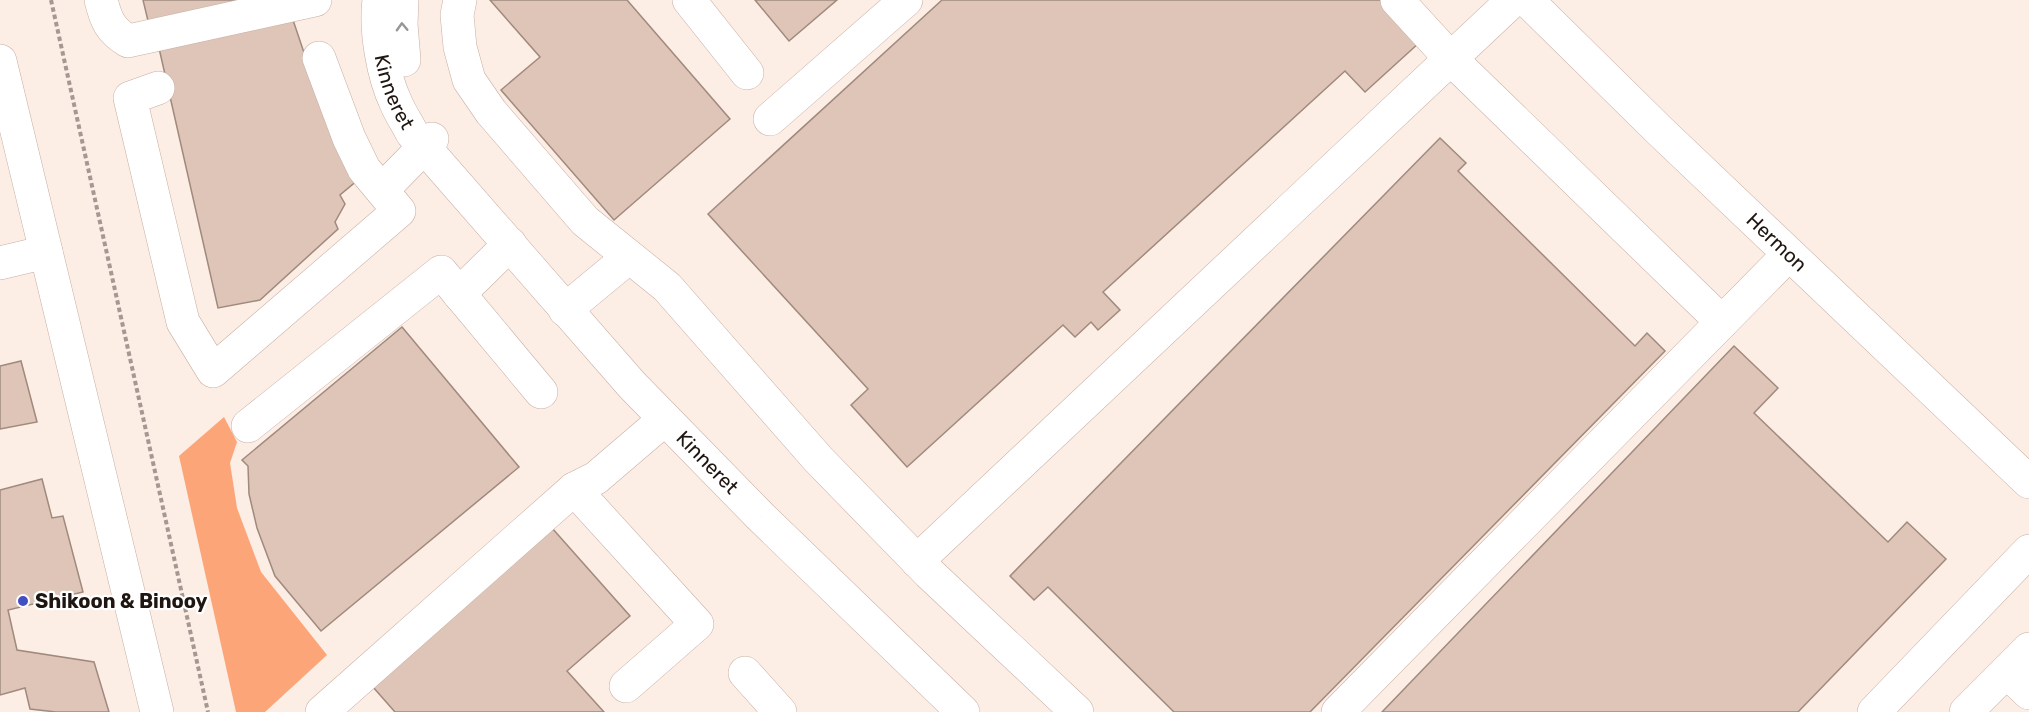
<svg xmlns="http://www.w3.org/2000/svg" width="2029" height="712" viewBox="0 0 2029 712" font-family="Rubik,sans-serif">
<rect width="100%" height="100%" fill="#fcede5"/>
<path fill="#fba578" d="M224 417 237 442 230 463 237 508 261 572 327 655 265 712H236L179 456Z"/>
<path fill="#dec5b8" stroke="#a0897d" stroke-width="1.5" d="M143 0H282L150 29Z
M490 0H627L730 119 614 220 501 90 540 57Z
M755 0H837L789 41Z
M942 0H1381L1420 42 1365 92 1345 71 1103 292 1120 310 1098 330 1091 322 1075 337 1063 325 907 467 851 405 868 389 708 214Z
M293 20 324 112 359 179 340 195 345 204 335 222 338 229 260 300 218 308 159 48Z
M1440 138 1466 163 1458 171 1635 346 1647 333 1665 351 1310 712H1174L1048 587 1034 600 1010 576Z
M402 327 519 467 321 631 275 576 257 528 249 494 248 466 242 460Z
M1734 346 1778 388 1754 413 1888 542 1907 522 1946 559 1798 712H1382Z
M21 361 37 422 0 429V366Z
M42 479 52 518 63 516 83 592 8 610 17 650 94 662 109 712H56L30 709 25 688 0 695V490Z
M552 528 630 616 567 671 604 712H395L373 687Z"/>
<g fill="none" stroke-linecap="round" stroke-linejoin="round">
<g stroke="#c8afa3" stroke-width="34">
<g id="minor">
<path d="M101 0C106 20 110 30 128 41L315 0"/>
<path id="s1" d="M379 0C375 30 383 76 396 103 400 113 407 123 412 133L632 385 761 517 963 712"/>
<path d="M402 0 401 24 404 60"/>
<path d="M460 0 457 15 460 47 469 80 491 112 585 221 667 287 818 459 929 573 1077 712"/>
<path d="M689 0 747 73"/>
<path d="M1397 0 1451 59 1722 322"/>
<path id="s2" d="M1527 0 1660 131 2029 482"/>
<path d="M0 61 157 712"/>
<path d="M158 88 130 98 183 322 213 371 399 211 364 169 349 138 319 58"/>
<path d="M770 119 906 0"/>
<path d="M382 190 432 139"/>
<path d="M0 263 46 252"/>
<path d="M459 294 510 244"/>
<path d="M565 310 629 257"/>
<path d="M248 426 441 272 541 392"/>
<path d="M574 489 697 624 626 686"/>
<path d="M917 561 1513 0"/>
<path d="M2007 672 2029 693"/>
<path d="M745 673 780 712"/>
<path d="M322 712 574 489 596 478 665 419"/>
<path d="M1338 712 1789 254"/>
<path d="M1874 712 2029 551"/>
<path d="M1966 712 2029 649"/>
</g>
</g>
<path stroke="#a59892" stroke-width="4" stroke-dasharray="4.5 3" stroke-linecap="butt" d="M51 0 208 712"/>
<use href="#minor" stroke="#fff" stroke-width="33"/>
</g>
<defs><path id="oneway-chevron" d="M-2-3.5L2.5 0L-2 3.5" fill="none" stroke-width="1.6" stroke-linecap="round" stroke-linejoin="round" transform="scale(1.5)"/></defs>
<use stroke="#9a9694" href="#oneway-chevron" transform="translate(402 27) rotate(-92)"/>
<circle fill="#424ec2" stroke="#fefefe" stroke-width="2" cx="23" cy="601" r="6"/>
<g text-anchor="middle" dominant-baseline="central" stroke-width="4.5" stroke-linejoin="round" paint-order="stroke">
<g font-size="20" fill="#1f1612" stroke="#fefefe">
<text stroke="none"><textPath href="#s1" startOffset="94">Kinneret</textPath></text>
<text stroke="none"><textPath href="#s2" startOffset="348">Hermon</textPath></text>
<text stroke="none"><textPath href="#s1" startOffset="582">Kinneret</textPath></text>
</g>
<g font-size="20" font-weight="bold" fill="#1f1612" stroke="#fefefe" text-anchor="start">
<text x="35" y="601">Shikoon &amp; Binooy</text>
</g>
</g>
</svg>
